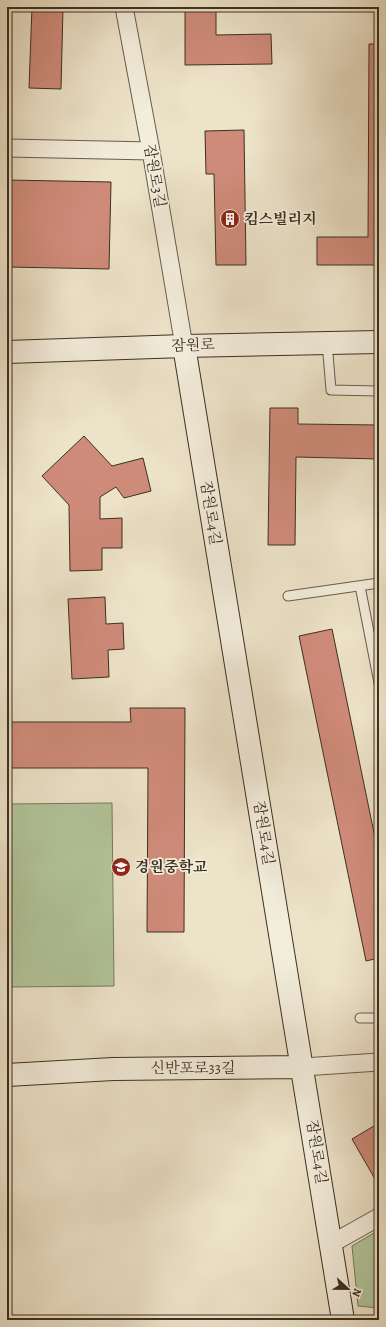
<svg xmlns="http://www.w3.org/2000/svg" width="386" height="1327" viewBox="0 0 386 1327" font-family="Alegreya,'Noto Serif KR',serif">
<rect width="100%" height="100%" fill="#ede3c9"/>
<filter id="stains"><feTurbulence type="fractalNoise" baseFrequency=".005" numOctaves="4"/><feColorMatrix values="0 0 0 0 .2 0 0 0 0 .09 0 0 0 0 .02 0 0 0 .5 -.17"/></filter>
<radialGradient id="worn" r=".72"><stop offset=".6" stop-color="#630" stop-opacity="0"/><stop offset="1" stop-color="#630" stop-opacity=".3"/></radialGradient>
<path fill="#b2c59b" stroke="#777a5e" d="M283 7H379V9L283 10Z
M112 803 114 986 7 987V804Z
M379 1230V1308L358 1306 352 1246Z"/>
<path fill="#cf8b7a" stroke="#3c3021" d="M32 7H63L61 89 29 88Z
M185 7H216V35L271 34 272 64 185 65Z
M369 44H379V265H317V237H368Z
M244 130 246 265H216L214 174H206L205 131Z
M7 180 111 182 109 269 7 267Z
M270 408H298V424L379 425V459L296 457 295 545H268Z
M84 436 112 466 143 458 151 491 124 498 116 487 100 497V519L122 518V548H102V570L70 571 69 505 42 476Z
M105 597 106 624 123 623 124 649 108 650 109 677 72 679 68 599Z
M332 629 379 857V958L366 961 299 636Z
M130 708H185L184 932H147L148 768H7V722H131Z
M379 1123V1186L352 1139Z"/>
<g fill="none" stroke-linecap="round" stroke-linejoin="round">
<g stroke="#685d4b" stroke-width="11">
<path id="lane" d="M327 342 331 390 379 391
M360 586 379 683
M288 596 379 583
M360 1018H379"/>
</g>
<g stroke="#685d4b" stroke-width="19">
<path id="street" d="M124 7 151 151 184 346
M7 148 151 151
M303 1067 379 1062
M331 1244 379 1217"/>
</g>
<g stroke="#3c3021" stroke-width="24">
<path id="secondary" d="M184 346 343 1320
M7 352 184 346 379 342
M7 1075 113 1069 303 1067"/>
</g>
<use href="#lane" stroke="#f3eddc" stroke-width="9"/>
<use href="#street" stroke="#f3eddc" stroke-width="17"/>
<use href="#secondary" stroke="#f3eddc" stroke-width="22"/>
</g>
<defs>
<g id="building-disc" transform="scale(1)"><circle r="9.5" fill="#8f2418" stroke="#f3eddc"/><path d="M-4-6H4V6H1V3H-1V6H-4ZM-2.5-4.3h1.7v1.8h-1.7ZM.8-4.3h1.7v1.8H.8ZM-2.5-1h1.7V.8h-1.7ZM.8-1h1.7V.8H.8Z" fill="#fff"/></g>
<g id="school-disc" transform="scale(1)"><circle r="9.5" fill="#8f2418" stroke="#f3eddc"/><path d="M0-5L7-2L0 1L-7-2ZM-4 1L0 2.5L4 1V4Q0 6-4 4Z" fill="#fff"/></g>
</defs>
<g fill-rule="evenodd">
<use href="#building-disc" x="230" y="219"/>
<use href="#school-disc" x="121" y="867"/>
</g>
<g text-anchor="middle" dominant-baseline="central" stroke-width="3.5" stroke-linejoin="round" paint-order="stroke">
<g font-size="15" fill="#3c3021" stroke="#f3eddc">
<text transform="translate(155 176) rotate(80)">잠원로3길</text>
<text transform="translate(193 345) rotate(-2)">잠원로</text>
<text transform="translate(211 513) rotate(81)">잠원로4길</text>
<text transform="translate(264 833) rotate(81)">잠원로4길</text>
<text x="193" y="1068">신반포로33길</text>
<text transform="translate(317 1152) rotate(81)">잠원로4길</text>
</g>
<g font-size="15" font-weight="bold" fill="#3c3021" stroke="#f3eddc" text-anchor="start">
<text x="244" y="219">킴스빌리지</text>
<text x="135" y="867">경원중학교</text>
</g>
</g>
<rect width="386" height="1327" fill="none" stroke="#ede3c9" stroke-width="24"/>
<rect x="8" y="8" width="370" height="1311" fill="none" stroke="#3c3021" stroke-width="2"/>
<rect x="12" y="12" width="362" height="1303" fill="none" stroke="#3c3021"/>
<g transform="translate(348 1289) rotate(112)" stroke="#f3eddc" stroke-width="3" paint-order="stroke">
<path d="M0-3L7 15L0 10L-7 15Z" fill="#3c3021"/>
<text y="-6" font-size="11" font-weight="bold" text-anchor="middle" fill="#3c3021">N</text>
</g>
<rect width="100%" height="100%" filter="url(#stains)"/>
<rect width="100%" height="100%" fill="url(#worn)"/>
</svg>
